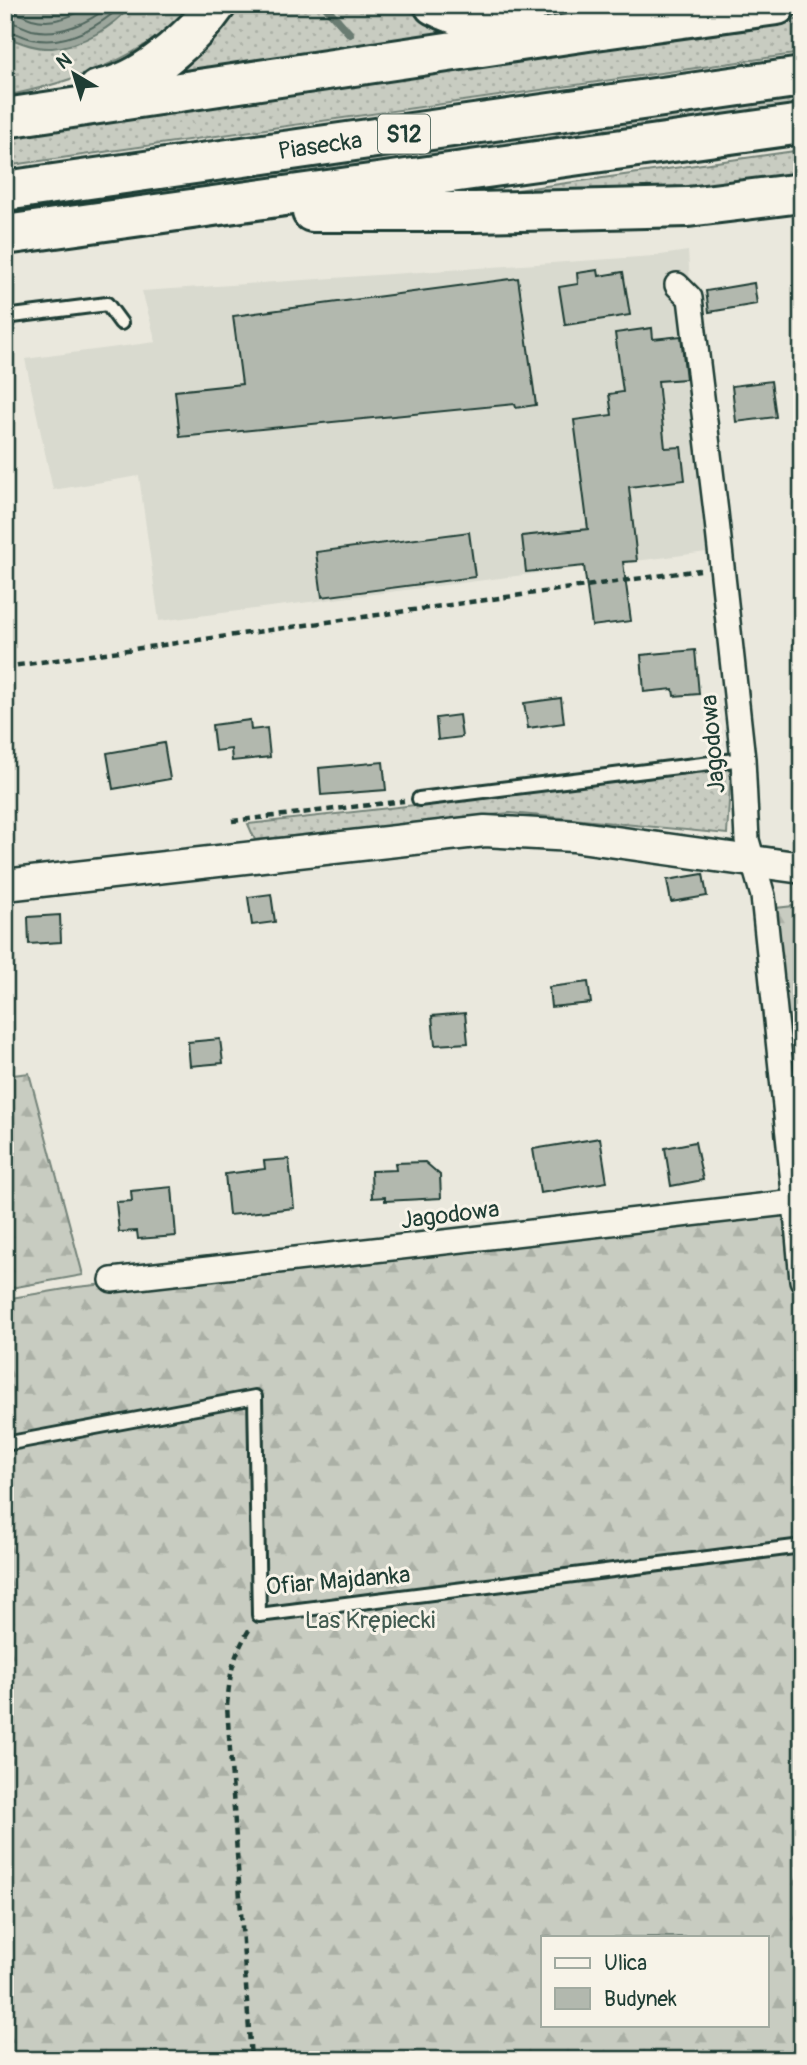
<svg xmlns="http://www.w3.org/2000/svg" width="807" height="2065" viewBox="0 0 807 2065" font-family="Pangolin,sans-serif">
<defs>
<pattern id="grass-dots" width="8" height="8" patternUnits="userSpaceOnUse" patternTransform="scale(1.75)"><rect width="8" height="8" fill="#c8ccc1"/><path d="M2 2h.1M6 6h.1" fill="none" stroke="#abb0a6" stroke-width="1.8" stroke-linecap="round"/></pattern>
<pattern id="forest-firs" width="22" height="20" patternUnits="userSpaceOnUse" patternTransform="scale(1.75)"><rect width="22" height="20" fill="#c8ccc1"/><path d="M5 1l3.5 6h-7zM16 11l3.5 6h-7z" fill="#abb0a6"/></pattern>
</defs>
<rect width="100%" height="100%" fill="#eae8dd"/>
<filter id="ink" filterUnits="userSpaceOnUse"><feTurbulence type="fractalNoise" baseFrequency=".0143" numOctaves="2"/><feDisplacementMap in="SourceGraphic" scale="14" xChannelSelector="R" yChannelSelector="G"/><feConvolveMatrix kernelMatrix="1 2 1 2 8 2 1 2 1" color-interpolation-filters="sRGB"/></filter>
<g filter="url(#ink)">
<path fill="#d9dacf" d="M688 251 707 552 159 621 139 476 53 490 25 359 156 342 142 291 654 256Z"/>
<path fill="url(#grass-dots)" stroke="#74847a" stroke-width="2" d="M5 5H190C151 57 66 84 5 96Z
M234 5H399L450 33 171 77Z
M478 5H670L586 14 491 11Z
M802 19V53L5 166V134L150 110Z
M802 97V109L5 220V209Z
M802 150V179L712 189 605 192 517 190Z
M731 769 727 834 510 813 255 840 248 824Z"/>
<path fill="url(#forest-firs)" stroke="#74847a" stroke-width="2" fill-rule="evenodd" d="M802 905V1161L776 908Z
M29 1073 83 1275 5 1289V1076Z
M802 1212V2060H5V1299L77 1287ZM543 1937H767V2025H543Z"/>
<path fill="#9ca69c" stroke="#6a7c72" stroke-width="2" d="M5 5H132C113 27 82 46 52 48 36 49 20 43 5 36Z"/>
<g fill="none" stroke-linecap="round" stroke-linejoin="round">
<path stroke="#51675e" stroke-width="2" d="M5 10C16 11 23 16 32 19 54 25 73 16 92 5
M5 21C15 22 23 27 32 30 60 36 89 23 110 5
M5 30C14 31 22 37 32 39 66 46 98 27 123 5"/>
<path stroke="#6a7c72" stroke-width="8" d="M324 5 350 34"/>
</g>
<path fill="#b2b8ae" stroke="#1f3d34" stroke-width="2" d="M598 270 599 276 623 272 630 315 565 325 559 287 578 284 577 273Z
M518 278 536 405 516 408 515 404 180 437 175 391 242 384 233 316Z
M754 283 757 304 709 312 706 291Z
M652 328 653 339 681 336 686 379 658 381 665 448 681 447 685 480 629 487 637 561 623 562 631 621 592 626 584 566 526 572 522 536 588 529 574 420 612 415 609 394 623 392 615 333Z
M771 381 776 417 736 422 732 386Z
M469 532 475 577 322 597 316 552Z
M695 650 699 694 674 696 673 689 644 692 641 655Z
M561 698 564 723 528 728 524 703Z
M459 715 462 737 438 740 436 718Z
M250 720 251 730 267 728 270 757 232 761 231 749 215 751 212 725Z
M164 743 170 779 113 789 107 753Z
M383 762 386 790 321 795 319 768Z
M703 874 707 896 671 902 667 880Z
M271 894 275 922 252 925 248 897Z
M60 915 61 942 29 944 28 917Z
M588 982 591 1003 551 1007 549 987Z
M465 1013 468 1043 435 1045 432 1016Z
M220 1039 223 1063 190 1066 188 1042Z
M600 1138 607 1182 540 1193 533 1149Z
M695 1142 703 1180 671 1186 665 1148Z
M289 1159 294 1208 229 1215 225 1174 265 1169 264 1161Z
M425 1162 440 1175 441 1198 385 1201V1197L372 1198 371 1171 396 1170 395 1163Z
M172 1187 176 1236 138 1239 137 1231 119 1232 116 1202 132 1201 131 1191Z"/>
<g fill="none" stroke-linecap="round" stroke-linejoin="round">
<g stroke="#1f3d34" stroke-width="18">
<path id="service" d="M5 317 107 304 121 323
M419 799 743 759
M5 1444 255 1397 259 1615 802 1546"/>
</g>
<g stroke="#1f3d34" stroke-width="28">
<path id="minor" d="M795 1202 802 1280
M112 1280 795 1202 763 896 747 840 743 759 716 512 690 298 677 285"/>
</g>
<g stroke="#1f3d34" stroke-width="35">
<path id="tertiary" d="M5 885 485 831 573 836 802 868"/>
</g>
<g stroke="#1f3d34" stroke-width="44">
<path id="motorway" d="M434 5C464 20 494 26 527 28
M98 90C105 88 112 87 119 84 151 73 197 33 216 5
M5 118 588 31 777 5
M5 191 802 77
M312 212H475L688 207 802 193
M5 235 802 124"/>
</g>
<path stroke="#1f3d34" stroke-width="4.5" stroke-dasharray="7 5" stroke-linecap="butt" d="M5 667 700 570
M232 821 404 801
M249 1630C232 1658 230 1674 227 1706L251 2060"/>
<use href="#service" stroke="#f7f3e8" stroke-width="12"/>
<use href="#minor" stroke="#f7f3e8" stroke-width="23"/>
<use href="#tertiary" stroke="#f7f3e8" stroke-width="30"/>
<use href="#motorway" stroke="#f7f3e8" stroke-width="38"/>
</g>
</g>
<g text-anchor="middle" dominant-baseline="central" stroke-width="6" stroke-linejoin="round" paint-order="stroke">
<rect fill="#f7f3e8" stroke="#60746a" stroke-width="2" x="378" y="114.5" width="52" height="39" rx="5"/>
<g font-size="23" font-weight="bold" fill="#1f3d34">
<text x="404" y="134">S12</text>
</g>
<g font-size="24" fill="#1f3d34" stroke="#f7f3e8">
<text transform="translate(320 146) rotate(-8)">Piasecka</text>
<text transform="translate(713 744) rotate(-95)">Jagodowa</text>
<text transform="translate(450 1215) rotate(-7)">Jagodowa</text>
<text transform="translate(338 1581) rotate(-5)">Ofiar Majdanka</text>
</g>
<g font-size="24" fill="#415a50" stroke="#f7f3e8">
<text x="370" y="1620">Las Krępiecki</text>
</g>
</g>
<rect width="807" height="2065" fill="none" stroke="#f7f3e8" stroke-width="28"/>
<rect x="14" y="14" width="779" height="2037" fill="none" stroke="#1f3d34" stroke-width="2.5" filter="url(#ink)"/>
<rect x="541" y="1936" width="228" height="91" fill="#f7f3e8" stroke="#a1aaa0" stroke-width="2"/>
<rect x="555" y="1958" width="35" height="10" fill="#f7f3e8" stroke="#a1aaa0" stroke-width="2"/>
<text x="604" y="1970" font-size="21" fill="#1f3d34">Ulica</text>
<rect x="555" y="1988" width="35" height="21" fill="#b2b8ae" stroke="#a1aaa0" stroke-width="2"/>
<text x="604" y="2006" font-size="21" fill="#1f3d34">Budynek</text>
<g transform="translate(74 74) rotate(322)" stroke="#f7f3e8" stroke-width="5" paint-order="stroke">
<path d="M0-5L12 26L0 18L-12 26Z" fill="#1f3d34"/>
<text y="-10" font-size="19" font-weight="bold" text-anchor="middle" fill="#1f3d34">N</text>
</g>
</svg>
